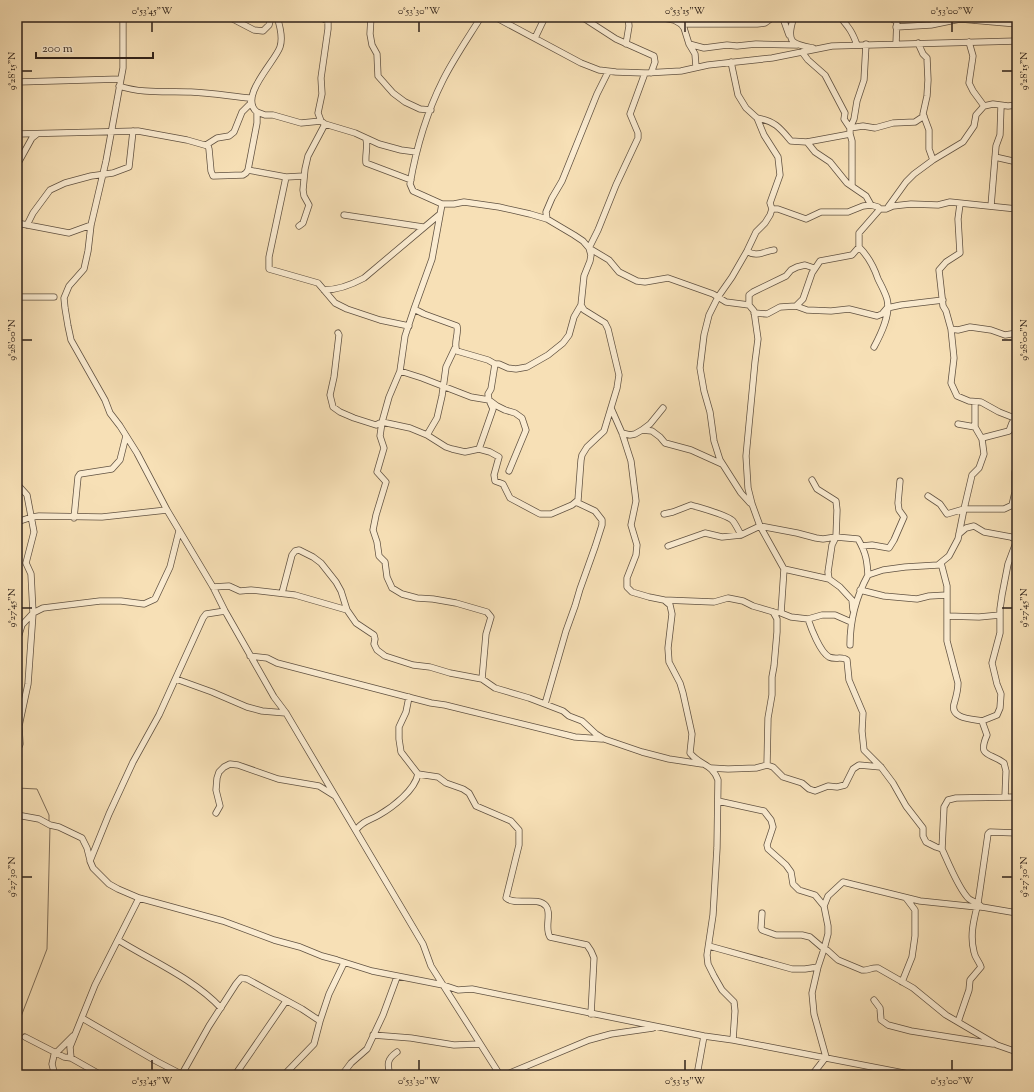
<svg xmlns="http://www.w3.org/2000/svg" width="1034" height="1092" viewBox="0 0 1034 1092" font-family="'Sorts Mill Goudy',serif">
<rect width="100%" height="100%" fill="#f7e0b6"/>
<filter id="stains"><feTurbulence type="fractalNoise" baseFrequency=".005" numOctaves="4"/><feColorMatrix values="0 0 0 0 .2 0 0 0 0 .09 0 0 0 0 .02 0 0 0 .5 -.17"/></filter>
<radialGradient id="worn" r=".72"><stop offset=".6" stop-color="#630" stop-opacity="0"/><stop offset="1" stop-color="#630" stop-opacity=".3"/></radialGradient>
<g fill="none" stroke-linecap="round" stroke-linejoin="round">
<path stroke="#7e6d58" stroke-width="1" d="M17 788 37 789 49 815V822
M17 1027 47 949 50 827"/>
<g stroke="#615242" stroke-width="7">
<path id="minor" d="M123 17V68L106 161 91 225 88 251 84 269 69 286 64 298 65 308 68 326 71 340 105 400 110 413 120 426 137 453 167 510 213 587 225 611 274 697 286 713 423 944 431 966 500 1075
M229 17 254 30 263 31 269 25 271 17
M371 17 370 34 372 45 377 54 378 76 393 93 405 102 420 109 431 110
M495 17 581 63 599 70 616 72 645 73 681 71 708 65 772 58 832 46 1017 41
M582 17 616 39 654 56 655 62 651 73
M658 17 674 20 681 24 684 28 689 44 695 54 696 67
M784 17V21L789 35
M797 17 793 20C786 43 793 44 813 48
M840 17C849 28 852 31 857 45
M889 17 896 21
M681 24H757L765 23 772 18H783
M896 27 931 25 960 19 1017 24
M535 38 545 17
M969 42 973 56 969 83 973 91 984 106
M918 43 923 54 927 58 928 80 927 96 923 114 929 130V149L933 160
M626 44 629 26 628 17
M689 44 704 48 727 45 737 46 756 44 797 45
M896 44 897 17
M802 52 808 60 825 75 845 113 844 119 850 128 863 126 875 128 893 123 915 122 924 116
M731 62 738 95 746 108 757 118 764 135 778 157 780 175 770 203 772 209 770 215 765 223 756 232 747 251 732 277 718 297 709 315 704 335 700 368 704 391 710 412 714 441 720 460 741 493 750 503
M645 73 630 114 638 133V138L616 185 598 230 589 248 609 260 619 272 637 281 645 282 668 278 713 294 726 302 749 305 754 311 758 339 755 362 746 456 748 488 752 504 760 526 784 569 781 613 791 617 808 619C811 628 820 652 829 657 835 660 842 656 847 660L849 680 863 713 862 731 864 750 881 767 893 783 906 806 923 828V836L926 842 936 847 942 849C948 862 959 890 969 899 974 902 978 903 982 907
M17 82 121 79
M119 86C143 94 167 91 191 92 211 93 230 96 250 98L251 103 242 112 234 132 229 136 217 138 206 145
M257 112 265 115H273L301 123 321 121 325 124 355 133 379 144 401 150 416 152
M757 118C775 121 780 128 791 141L807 142 850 134
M321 121 318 113 322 94 321 78 328 29V21L324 19 323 17
M17 134 138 131 187 140 208 146 209 149 211 171 213 176 243 175 246 173 248 170 257 123V112C238 97 275 62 280 47 283 38 280 26 277 17
M366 139C368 147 365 154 366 163L411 180
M807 142 815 152 830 162 847 183 866 196 871 205
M995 157 1017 162
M17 165 32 138 37 134
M248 170 286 177 304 176
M286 177 269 257V269L318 283 335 303 347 309 380 320 409 326
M852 186V141L850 134V128L854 119 857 101 864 80 866 44
M442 204 432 259 414 309 405 336 400 371 389 397 382 422 380 436 384 448 377 472 386 482 376 515 373 530 377 542 379 556 385 562 387 577 392 588 402 594 417 598 433 599 456 603 487 612 491 617 486 634 482 679
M960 204 958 219 960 253 946 262 939 270 943 306 946 311 951 329 954 358 951 383 957 396 969 401 981 402 999 412 1017 419
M991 206 996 146 1000 135 1001 106
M888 207 906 182 914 174 933 160 963 142 974 126 976 115 984 106 993 104 1008 106 1017 105
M772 209H778L806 219 821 212H848L863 206 871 205 878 207 880 209
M344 215 423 227
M547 219 546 212 552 198 562 181 597 94 608 72
M17 223 69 233 91 225
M27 225 33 213 50 190 65 183 91 176 113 173 129 167 133 131
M299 226 303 223 309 205 304 196 303 190 305 169 308 156 325 124
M747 251C756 258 765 251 774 250
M324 290C339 290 351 285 364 278L440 214
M17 297H54
M749 305V295L753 292 786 276 791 270 797 267 805 265 814 268
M796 306 803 299 812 273 820 261 852 255 859 247
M414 309 424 314 457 326C459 334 453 344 457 351L488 360 495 364H499L508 368 516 369 527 367 548 355 563 343 569 335 574 317 581 305
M754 313 767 314 780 307 796 306 807 310 831 311 849 309 877 316 882 314 887 308 901 305 943 300
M951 329 958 330 970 327 991 330 1005 335 1017 333
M338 333 339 335 334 377 330 395 333 407 340 412 354 418 376 425 382 422 410 428 427 435 446 447 452 449 465 452 479 449 493 409 489 400 488 394 491 389 495 364
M874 347C881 334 891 314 887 299 885 292 881 285 878 279 874 267 868 256 859 247V233L880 209H886L893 206 911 204 938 205 950 202 1017 209
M400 371 422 378 471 397 489 400 497 406 505 410 515 413 522 418 526 430 509 471
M611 408 622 433 631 461 636 501 631 525 637 545 636 555 627 578V587L632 592 649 597 664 600 670 605 672 614 668 648 669 662 680 683 683 693 692 734 690 753C700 766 712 763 718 780L717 848 713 915 707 955 708 964 714 976 722 990 734 1002 735 1011 733 1040
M975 427V402
M642 430 650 424 663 408
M622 433 630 435 635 434 642 430 652 431 660 437 665 443 691 450 722 464
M427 435 437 418 442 396 446 367 455 348
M982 438 1009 431 1012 423 1017 417
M17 446V462
M479 449 490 452 499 457 494 475 495 481 503 484 510 498 540 514H551L572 505 578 500 581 460 582 455 587 447 604 431 617 388 619 375 608 329 605 323 584 310 581 305 584 276 590 261 591 255 589 248 583 241 574 235 547 219 530 214 499 207 464 202 454 204H442L413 191 410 184C416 149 427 112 443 80 454 58 468 38 481 17
M812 480 817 489 836 501 837 510 836 537 832 545 828 572 829 579 840 587 852 600 853 610
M17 482 18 485 27 495 34 532 26 563 31 574 33 613 28 684 19 726 20 744 17 751
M928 496 940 504 947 514 964 509 972 475 979 468 984 454 982 439 975 427 958 424
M1012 505 1015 492V472
M664 514 673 512 691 505C700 508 728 515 733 521 736 525 739 531 741 535
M74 518 78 477 80 474 112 469 120 460 126 436
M17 522 32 517 39 516 102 517 167 510
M959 534 966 528 974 526 984 532 1011 537 1017 540
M668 546 705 533 722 537 741 535 760 526 797 533 816 538 823 539 836 537 858 539C866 553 867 560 868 575L883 570 905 567 938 565 949 556 958 539 964 509H1004L1017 503
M862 546 872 545 889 548 894 540 904 517 899 510 898 503 900 481
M941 563 947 586V641L958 683C958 691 956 697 954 704 950 719 973 719 982 721L987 735C977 758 990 752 1004 763L1006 771 1005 797
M784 569 829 579
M213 587 229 586 240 591 251 590 295 595 347 610
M860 590 884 596 917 599 929 596 947 595
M282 593 292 555 295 551 299 550 313 557 321 563 336 582 341 591 347 610 356 623 374 635 375 639 374 644 377 650 385 656 413 665 430 667 450 673 482 679 495 688 529 698 563 711 569 716 582 721 596 734 604 739 642 752 669 759 702 764
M664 600 714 602 728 598 743 601 753 606 777 613
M225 611 206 614 203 618 159 715 133 762 109 814 90 861 93 868 109 884 118 889 139 898 223 921 274 940 300 947 322 956 337 960 372 971 443 985 458 990 472 989 704 1036 733 1040 914 1075
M947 616 979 617 1000 615
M808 619 822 615H835L851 622
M17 641 22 625 33 613 43 608 100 601H121L144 604 155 599 170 567 179 531
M850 645C850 620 856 597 868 575
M250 656 267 658 277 663 431 703 445 705 575 737 602 739
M176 679 212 692 247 707 262 711 286 713
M545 704 566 631 575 606 580 589 595 547 602 525V520L595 511 576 502
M982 721 997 715 1000 708 1001 694 997 684 992 663 1000 633V609L1002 595 1008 564 1017 540
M767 765 768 718 772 695V677L774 666 777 632V619L773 612
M711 768 728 769 756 768 767 765 773 767 783 777 802 783 809 789 815 791 828 786 837 787 845 785 853 769 859 765 881 767
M418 774 438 777 446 783 463 789 469 793 476 806 511 821 519 830V845L506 898C515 906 538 896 546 906 552 913 544 928 550 937L587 945 591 951 594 958 591 1014
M718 801 764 811 771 820 773 827 767 845 768 849 786 865 791 872 793 884 799 890 815 895 824 906 828 926V934L824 949 827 950 838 960 862 970C868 971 872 967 878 968L913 988 946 1015 997 1045 1017 1052
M216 813 220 806 216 790 217 778 219 772 224 767 230 764 238 765 278 779 319 786 335 796
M17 815 39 819 50 825 59 827 82 838 87 848 90 860
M356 830C364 820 369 821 379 815 393 807 415 790 418 774L401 752 399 739V727L406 712 409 697
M942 849 944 807 948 800 956 798 1017 797
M978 903 988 834 990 832 1017 833
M824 906 828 896 843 882 920 901 977 907H982L1017 913
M118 940C152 961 194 979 221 1008
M709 946 792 969H805L818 967 824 949 810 937 802 935H776L762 930 761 928 762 913
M902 982 912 957 915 936V910L906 898
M874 1000 880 1008 881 1020 888 1025 911 1031 993 1044
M82 1018 156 1061 183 1075
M958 1022 969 990 970 980 981 967C979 961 975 958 974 952 970 937 973 923 977 907
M373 1035 411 1038 454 1045 480 1044
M25 1037 64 1057 71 1058
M182 1074 209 1026 236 984 241 978 247 979 302 1009 320 1021
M52 1075 54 1072 52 1064 54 1055 73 1036
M101 1075 71 1058 70 1047 95 985 139 898
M235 1075 286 1001
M284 1075 314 1044 320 1021 329 994 344 963
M342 1075 351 1063 367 1049 383 1015 397 977
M390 1075C387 1064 387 1059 397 1052
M505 1075 589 1040 611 1034 653 1028
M697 1075 704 1036
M812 1075 826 1057 814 1014 812 993 818 967"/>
</g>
<use href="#minor" stroke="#faebd0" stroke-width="5.5"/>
</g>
<path fill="none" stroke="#2f221b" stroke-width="1.5" d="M152 22V32M419 22V32M685 22V32M952 22V32M22 71H32M1002 71H1012M22 340H32M1002 340H1012M22 608H32M1002 608H1012M22 877H32M1002 877H1012M152 1060V1070M419 1060V1070M685 1060V1070M952 1060V1070"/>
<rect width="1034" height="1092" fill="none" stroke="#f7e0b6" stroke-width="44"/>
<path d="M36 52v6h117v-6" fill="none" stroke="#2f221b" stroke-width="2"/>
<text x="42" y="52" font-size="12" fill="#2f221b" stroke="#faebd0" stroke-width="3" paint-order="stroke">200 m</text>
<rect x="22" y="22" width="990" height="1048" fill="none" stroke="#2f221b" stroke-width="1.5"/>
<g font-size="10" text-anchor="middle" fill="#2f221b">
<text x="152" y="14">0°53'45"W</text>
<text x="419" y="14">0°53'30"W</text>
<text x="685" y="14">0°53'15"W</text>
<text x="952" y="14">0°53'00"W</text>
<text transform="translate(11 71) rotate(-90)" y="4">9°28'15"N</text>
<text transform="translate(1023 71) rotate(-90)" y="4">9°28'15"N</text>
<text transform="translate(11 340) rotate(-90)" y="4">9°28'00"N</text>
<text transform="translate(1023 340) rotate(-90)" y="4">9°28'00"N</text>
<text transform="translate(11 608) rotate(-90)" y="4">9°27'45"N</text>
<text transform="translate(1023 608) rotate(-90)" y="4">9°27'45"N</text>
<text transform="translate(11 877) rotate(-90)" y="4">9°27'30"N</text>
<text transform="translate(1023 877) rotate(-90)" y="4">9°27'30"N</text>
<text x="152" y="1084">0°53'45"W</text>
<text x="419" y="1084">0°53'30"W</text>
<text x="685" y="1084">0°53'15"W</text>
<text x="952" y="1084">0°53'00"W</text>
</g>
<rect width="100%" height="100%" filter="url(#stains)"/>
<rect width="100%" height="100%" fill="url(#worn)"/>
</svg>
